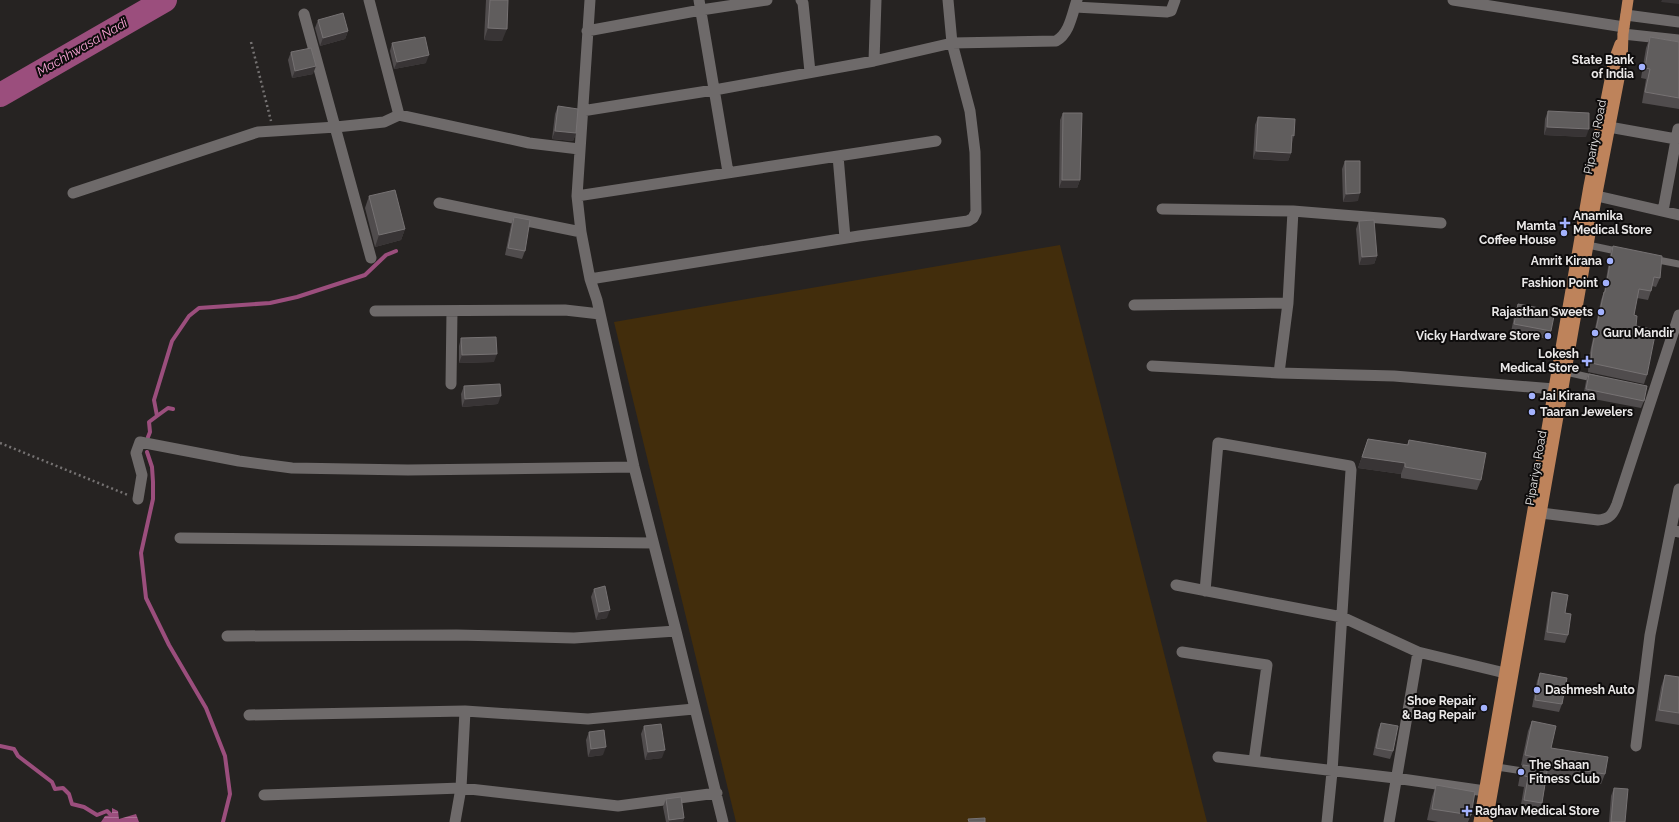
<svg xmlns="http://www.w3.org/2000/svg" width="1679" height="822" viewBox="0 0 1679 822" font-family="Raleway,sans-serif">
<defs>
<pattern id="water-rules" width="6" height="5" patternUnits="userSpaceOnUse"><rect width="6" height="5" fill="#9b4e7d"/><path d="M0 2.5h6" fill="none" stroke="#ae7096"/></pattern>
</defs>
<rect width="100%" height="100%" fill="#262322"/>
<path fill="#422d0c" d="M1060 245 1207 822H736L614 322Z"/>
<path fill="url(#water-rules)" d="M112 808 118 811 119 819 136 814 139 822H101L105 816 112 815Z"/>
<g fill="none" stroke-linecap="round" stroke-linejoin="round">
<path stroke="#9b4e7d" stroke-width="4" d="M157 416 168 408 173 409
M148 437 150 432 149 422 157 416 154 400 172 341 189 316 199 308 270 303 297 297 365 275 386 255 396 251
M147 452 152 467 153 482V499L141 553 146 598 169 645 206 708 225 756 230 794 223 822
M0 746 14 749 18 756 52 782 55 789 63 788 69 794 72 804 84 807 97 815 107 811 111 815"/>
<path stroke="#9b4e7d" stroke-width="24" d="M0 95 165 0"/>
<path stroke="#757272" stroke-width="2.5" stroke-dasharray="2 3" stroke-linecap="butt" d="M251 42 271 121
M0 443 128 495"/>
<path stroke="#6e6a6a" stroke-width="7" d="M1588 245 1621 252
M1653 259 1679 264
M1566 372 1597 379
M1497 767 1529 772"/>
<path stroke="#6e6a6a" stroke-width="11" d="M369 0 399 115
M590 0 577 196 581 232 590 279 597 300 634 467 676 631 723 822
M699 0 728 172
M801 0 803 3 810 72
M1453 0 1624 27
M1075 7 1167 12 1171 11 1175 0
M304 14 371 258
M1626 15 1679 22
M587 31 701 10 767 0
M1623 34 1679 40
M874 61 876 0
M582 111 720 89 874 61 952 43 1056 41C1070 33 1072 14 1077 0
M1609 127 1676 139
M838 156 845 238
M73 193 258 132 336 127 384 122 399 115 529 143 579 149
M577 196 936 141
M1597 196 1679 215
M439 203 581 232
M1162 209 1293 211 1441 223
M1663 211 1678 129
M590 279 859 236 968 221 973 218 976 212 975 152 970 111 952 43 948 0
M1134 305 1288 303
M375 311 565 310 600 314
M1152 366 1279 373 1394 376 1554 389
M1279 373 1288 303 1293 211
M451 384 452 311
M138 499 142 475 136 453 140 442 239 461 292 468 408 470 634 467
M1541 513 1598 520C1610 519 1613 514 1617 504L1679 315
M1671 529 1679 489
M180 538 653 543
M1176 585 1342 617 1418 652 1505 673
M1205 591 1218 443 1350 466 1351 470 1332 772 1327 822
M227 636 457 635 574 638 676 631
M1182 652 1267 665 1254 761
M249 715 465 711 588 719 694 709
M1636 746 1650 635 1671 529 1679 532
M1218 757 1395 778 1485 791
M264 795 461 788 618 806 717 793
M455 822 461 788 465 711
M1389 822 1418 652"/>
<path stroke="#be835b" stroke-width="11" d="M1479 822 1589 186 1614 60 1620 44
M1487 822 1598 188 1622 63 1623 34 1628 0"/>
</g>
<path fill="#504c4d" d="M486 0H508L502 41 484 40Z
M318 20 348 31 345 39 320 46 315 28Z
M1650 37 1679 42V109L1642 103 1646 79 1641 78 1646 48Z
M392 43 426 63 394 69 390 51Z
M291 52 313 74 292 78 288 60Z
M558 106 576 133 573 141 552 139 555 114Z
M1548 111 1586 137 1544 135 1545 119Z
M1063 113 1080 180 1077 188H1059L1060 120Z
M1258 117 1294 136 1291 144V153L1288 161 1253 159 1255 125Z
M1345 161 1358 201 1343 202 1342 169Z
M369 196 405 229 401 240 375 247 365 208Z
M514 217 525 251 522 259 505 255 511 225Z
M1359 221 1377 256 1374 264 1359 265 1356 229Z
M1613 246 1660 278 1656 287 1652 286 1651 291 1648 300 1637 298 1634 315 1636 326 1647 375 1644 384 1588 372 1589 357 1601 300 1604 292 1610 255Z
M1518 304 1551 331 1548 339 1511 332 1515 312Z
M461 338 494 362 459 363V346Z
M1589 374 1644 401 1641 408 1583 397 1586 381Z
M464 386 498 404 462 407 461 394Z
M1368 439 1407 445 1409 440 1481 480 1477 490 1401 478V474L1358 468Z
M594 589 607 618 596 620 591 597Z
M1552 592 1565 613 1568 635 1565 643 1544 640 1550 600Z
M1540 673 1562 704 1559 712 1532 707 1537 681Z
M1665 675 1679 677V725L1655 721 1661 687Z
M1532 721 1551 748 1605 774 1601 784 1547 775 1542 803 1538 813 1520 810 1524 787 1518 786 1520 775 1523 766 1521 765 1528 731Z
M1381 723 1393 751 1390 759 1373 755 1378 730Z
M644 726 662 758 645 760 641 734Z
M589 732 603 755 588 757 586 740Z
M1436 785 1471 815 1468 822H1438L1427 820 1432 797Z
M1614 788 1625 822H1609L1611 796Z
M666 799 684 818 683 822H666L663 807Z"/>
<path fill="#383435" d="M1662 0H1679V4L1661 2Z
M488 28 507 29 502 41 484 40Z
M348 31 345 39 320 46 323 38Z
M429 55 426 63 394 69 397 62Z
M316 66 313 74 292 78 295 71Z
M1547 127 1589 129 1586 137 1544 135Z
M555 131 576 133 573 141 552 139Z
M1292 135 1294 136 1292 144 1289 143Z
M1256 151 1291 153 1288 161 1253 159Z
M1062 180H1080L1077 188H1059Z
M1360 193 1358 201 1343 202 1346 194Z
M405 229 401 240 375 247 379 235Z
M1377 256 1374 264 1359 265 1362 257Z
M497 354 494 362 459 363 462 355Z
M501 396 498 404 462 407 465 399Z
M1362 457 1405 463 1401 474 1358 468Z
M610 610 607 618 596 620 599 612Z
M606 747 603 755 588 757 591 749Z
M665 750 662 758 645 760 648 752Z
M684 818 683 822H669V820Z"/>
<path fill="#605d5d" stroke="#767273" d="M490 0H508L507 29 488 28Z
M343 13 348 31 323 38 318 20Z
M425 37 429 55 397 62 392 43Z
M1650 37 1679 42V98L1645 92 1650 69 1645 68Z
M311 48 316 66 295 71 291 52Z
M558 106 578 109 576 133 555 131Z
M1548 111 1589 113V129L1547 127Z
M1063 113H1082L1080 180H1062Z
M1258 117 1295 119 1294 136 1292 135 1291 153 1256 151Z
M1345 161H1360V193L1346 194Z
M395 190 405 229 379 235 369 196Z
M514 217 530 220 525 251 508 248Z
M1374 220 1377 256 1362 257 1359 221Z
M1613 246 1662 256 1660 278 1654 277 1651 291 1639 289 1634 315 1637 316 1636 326 1656 330 1647 375 1591 363 1592 348 1604 292H1605Z
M1518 304 1555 311 1551 331 1514 324Z
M496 337 497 354 462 355 461 338Z
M1589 374 1647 386 1644 401 1586 389Z
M500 384 501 396 465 399 464 386Z
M1368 439 1408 445 1409 440 1486 453 1481 480 1405 467V463L1362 457Z
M605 586 610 610 599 612 594 589Z
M1552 592 1568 595 1565 613 1571 614 1568 635 1547 632Z
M1540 673 1567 678 1562 704 1535 700Z
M1665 675 1679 677V713L1659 710Z
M1532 721 1556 726 1551 748 1608 757 1605 774 1548 765 1542 803 1524 800 1528 777 1522 775 1523 765 1537 767 1541 762 1538 758 1525 755Z
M1381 723 1398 726 1393 751 1376 748Z
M661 724 665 750 648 752 644 726Z
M604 730 606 747 591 749 589 732Z
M1436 785 1475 792 1471 815 1432 809Z
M1614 788 1628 789 1625 822H1611Z
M681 797 684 818 669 820 666 799Z
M985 818V822H969L968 819Z"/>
<g fill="#a3b2fd" stroke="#0e0c0c" stroke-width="1.5">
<circle cx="1642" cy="67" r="4"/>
<path d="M1563 217h4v4h4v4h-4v4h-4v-4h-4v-4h4z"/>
<circle cx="1564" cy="233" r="4"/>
<circle cx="1610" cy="261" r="4"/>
<circle cx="1606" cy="283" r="4"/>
<circle cx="1601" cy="312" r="4"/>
<circle cx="1595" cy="333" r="4"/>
<circle cx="1548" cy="336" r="4"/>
<path d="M1585 355h4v4h4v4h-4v4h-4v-4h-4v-4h4z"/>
<circle cx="1532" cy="396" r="4"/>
<circle cx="1532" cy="412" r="4"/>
<circle cx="1537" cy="690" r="4"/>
<circle cx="1484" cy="708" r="4"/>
<circle cx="1521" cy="772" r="4"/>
<path d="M1465 805h4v4h4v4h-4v4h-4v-4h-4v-4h4z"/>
</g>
<g text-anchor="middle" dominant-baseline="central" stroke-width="4" stroke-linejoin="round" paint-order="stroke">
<g font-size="12" font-weight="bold" fill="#eae8e8" stroke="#0e0c0c" text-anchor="end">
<text x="1634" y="60">State Bank<tspan x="1634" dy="14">of India</tspan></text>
<text x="1573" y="216" text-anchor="start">Anamika<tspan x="1573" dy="14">Medical Store</tspan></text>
<text x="1556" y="226">Mamta<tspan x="1556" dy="14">Coffee House</tspan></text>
<text x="1602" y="261">Amrit Kirana</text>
<text x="1598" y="283">Fashion Point</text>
<text x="1593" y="312">Rajasthan Sweets</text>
<text x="1603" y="333" text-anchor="start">Guru Mandir</text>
<text x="1540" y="336">Vicky Hardware Store</text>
<text x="1579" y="354">Lokesh<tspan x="1579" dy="14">Medical Store</tspan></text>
<text x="1540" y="396" text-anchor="start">Jai Kirana</text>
<text x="1540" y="412" text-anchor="start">Taaran Jewelers</text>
<text x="1545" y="690" text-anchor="start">Dashmesh Auto</text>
<text x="1476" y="701">Shoe Repair<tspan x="1476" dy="14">&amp; Bag Repair</tspan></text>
<text x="1529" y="765" text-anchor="start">The Shaan<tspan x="1529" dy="14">Fitness Club</tspan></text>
<text x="1475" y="811" text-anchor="start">Raghav Medical Store</text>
</g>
<g font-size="12" fill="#eae8e8" stroke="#0e0c0c">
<text transform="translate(1595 137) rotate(-79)">Pipariya Road</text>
<text transform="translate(1536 468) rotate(-80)">Pipariya Road</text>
</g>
<g font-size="13" font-style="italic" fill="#f9a3d5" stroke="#0e0c0c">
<text transform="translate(82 47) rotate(-30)">Machhwasa Nadi</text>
</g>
</g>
</svg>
